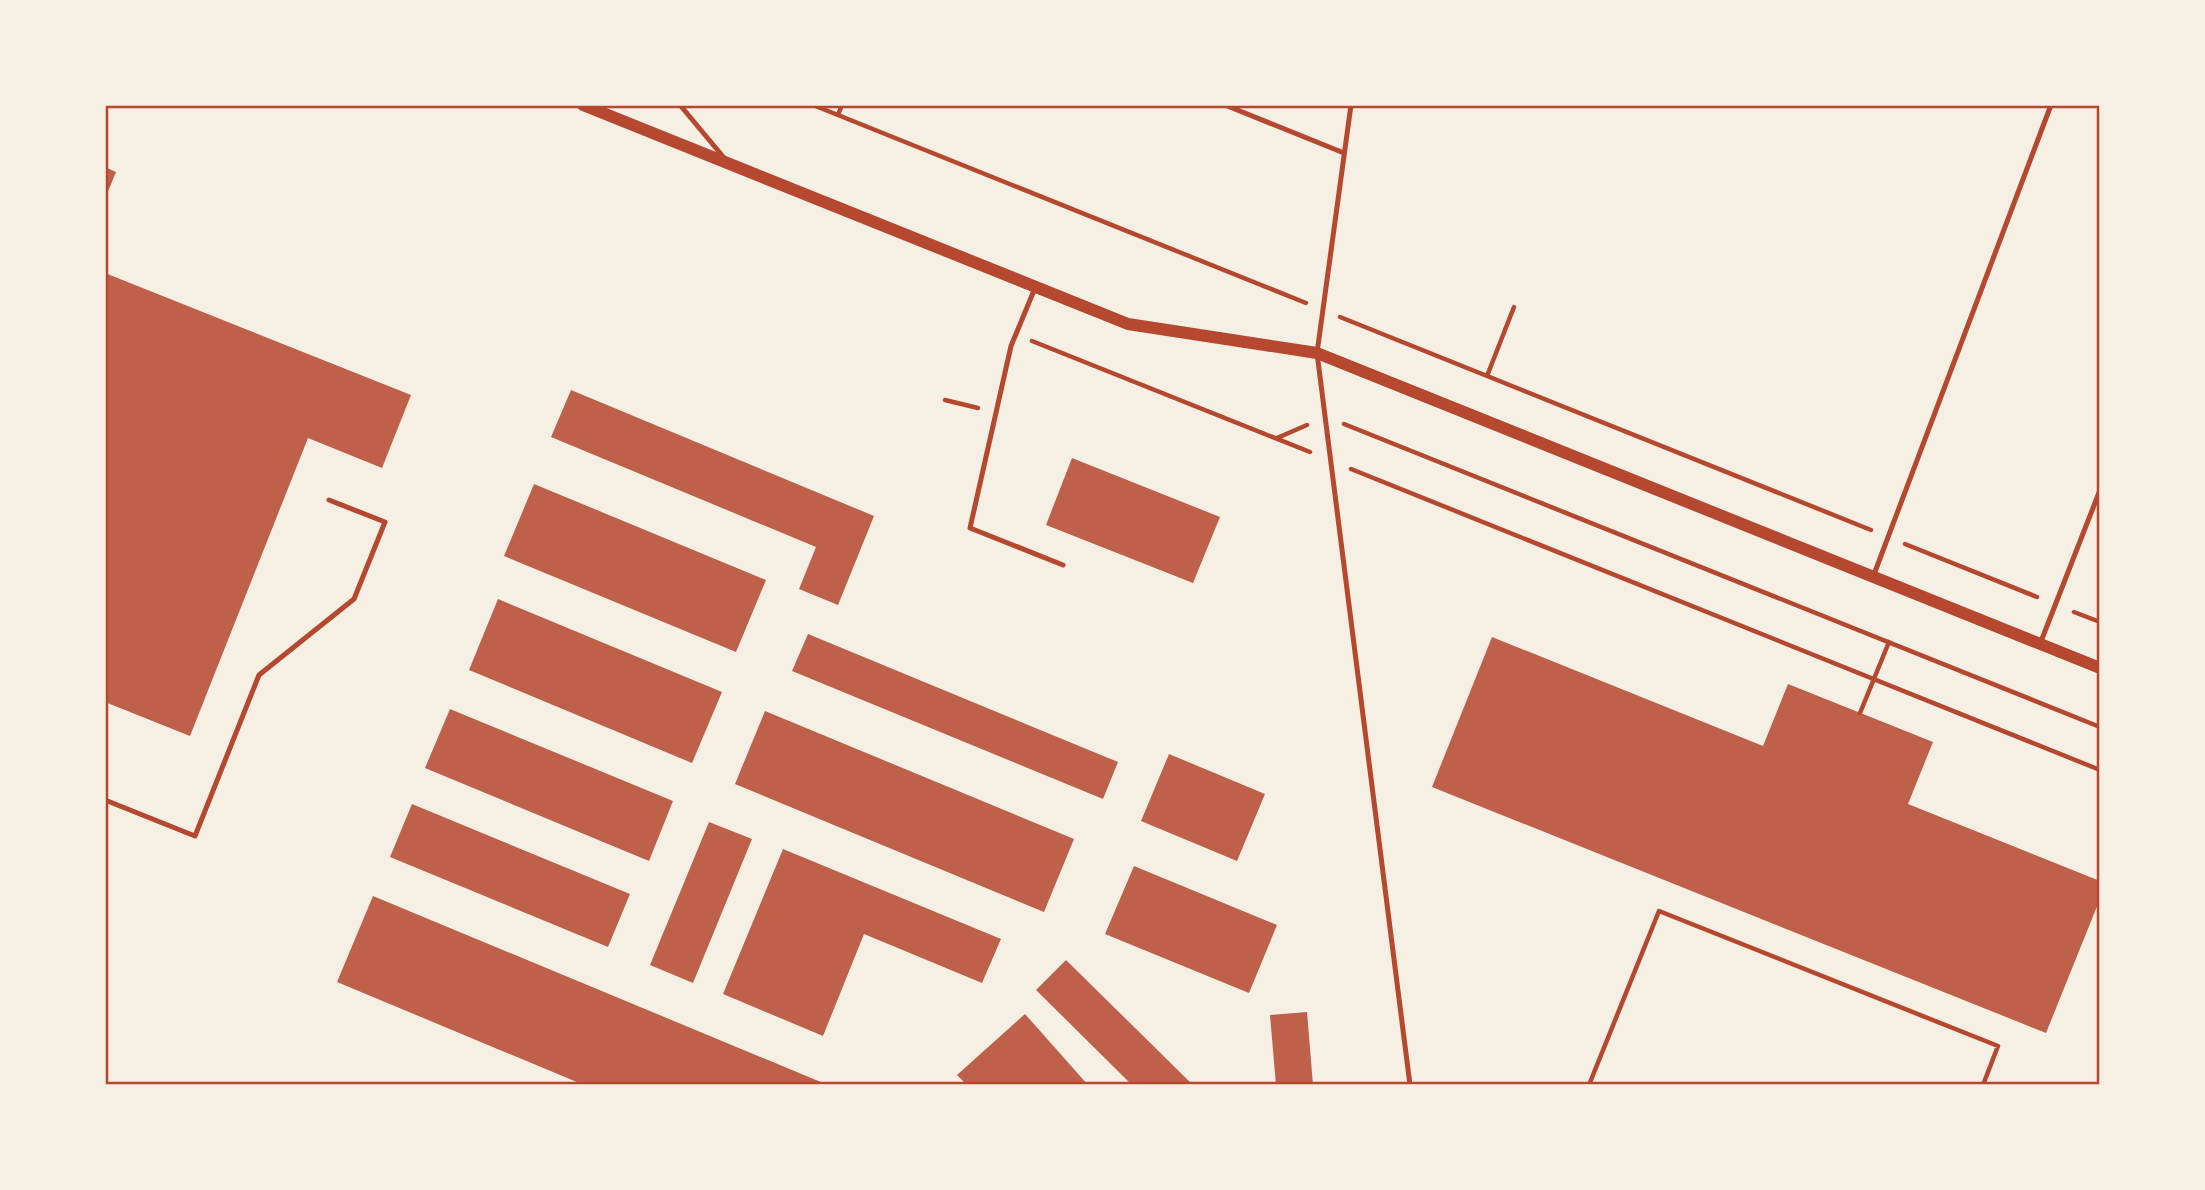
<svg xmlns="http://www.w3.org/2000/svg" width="2205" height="1190" viewBox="0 0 2205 1190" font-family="'Exo 2',sans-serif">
<rect width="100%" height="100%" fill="#f6efe4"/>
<path fill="#bf614a" d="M105 167 116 172 105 199Z
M105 273 411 395 382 468 308 438 190 736 105 702Z
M571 390 874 516 838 605 799 589 816 547 551 437Z
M1072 458 1220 517 1193 583 1046 525Z
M534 484 766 580 736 652 504 556Z
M498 599 722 692 692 763 469 670Z
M808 634 1118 762 1103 799 792 671Z
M1492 637 1763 746 1788 684 1933 742 1908 804 2100 881V899L2046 1033 1432 787Z
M450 709 673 801 649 861 425 768Z
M765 711 1074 839 1044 912 735 784Z
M1169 754 1265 794 1237 861 1141 821Z
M412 804 630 894 608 947 390 857Z
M709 822 752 839 693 983 650 965Z
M783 849 1001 939 982 983 864 934 823 1036 723 994Z
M1134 866 1277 925 1249 993 1105 934Z
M373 896 828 1085H584L337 982Z
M1066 960 1193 1085H1132L1036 990Z
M1307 1012 1313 1085H1276L1270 1015Z
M1025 1014 1088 1085H967L957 1075Z"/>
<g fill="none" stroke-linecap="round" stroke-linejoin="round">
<path stroke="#b5482f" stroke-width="4.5" d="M813 105 1306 303
M838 115 842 105
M1340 317 1871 530
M1032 341 1310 452
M1487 376 1514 307
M945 400 978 408
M1344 424 2100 727
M1277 438 1307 425
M1351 469 2100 770
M1905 544 2037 597
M2074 612 2100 622
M1860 713 1889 642
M1589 1085 1659 911 1998 1046 1983 1085"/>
<path stroke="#b5482f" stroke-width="5" d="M680 105 725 159
M1225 105 1344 153
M1351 105 1317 353 1410 1085
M1035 288 1011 346 970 528 1063 565
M1873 577 2051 105
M2040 644 2100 490
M105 800 195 836 259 675 354 599 385 522 329 500"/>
<path stroke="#b5482f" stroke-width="12" d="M583 105 1128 324 1317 353 2100 668"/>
</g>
<rect width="2205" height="1190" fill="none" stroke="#f6efe4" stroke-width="214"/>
<rect x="107" y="107" width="1991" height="976" fill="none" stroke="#b5482f" stroke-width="2.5"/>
</svg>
